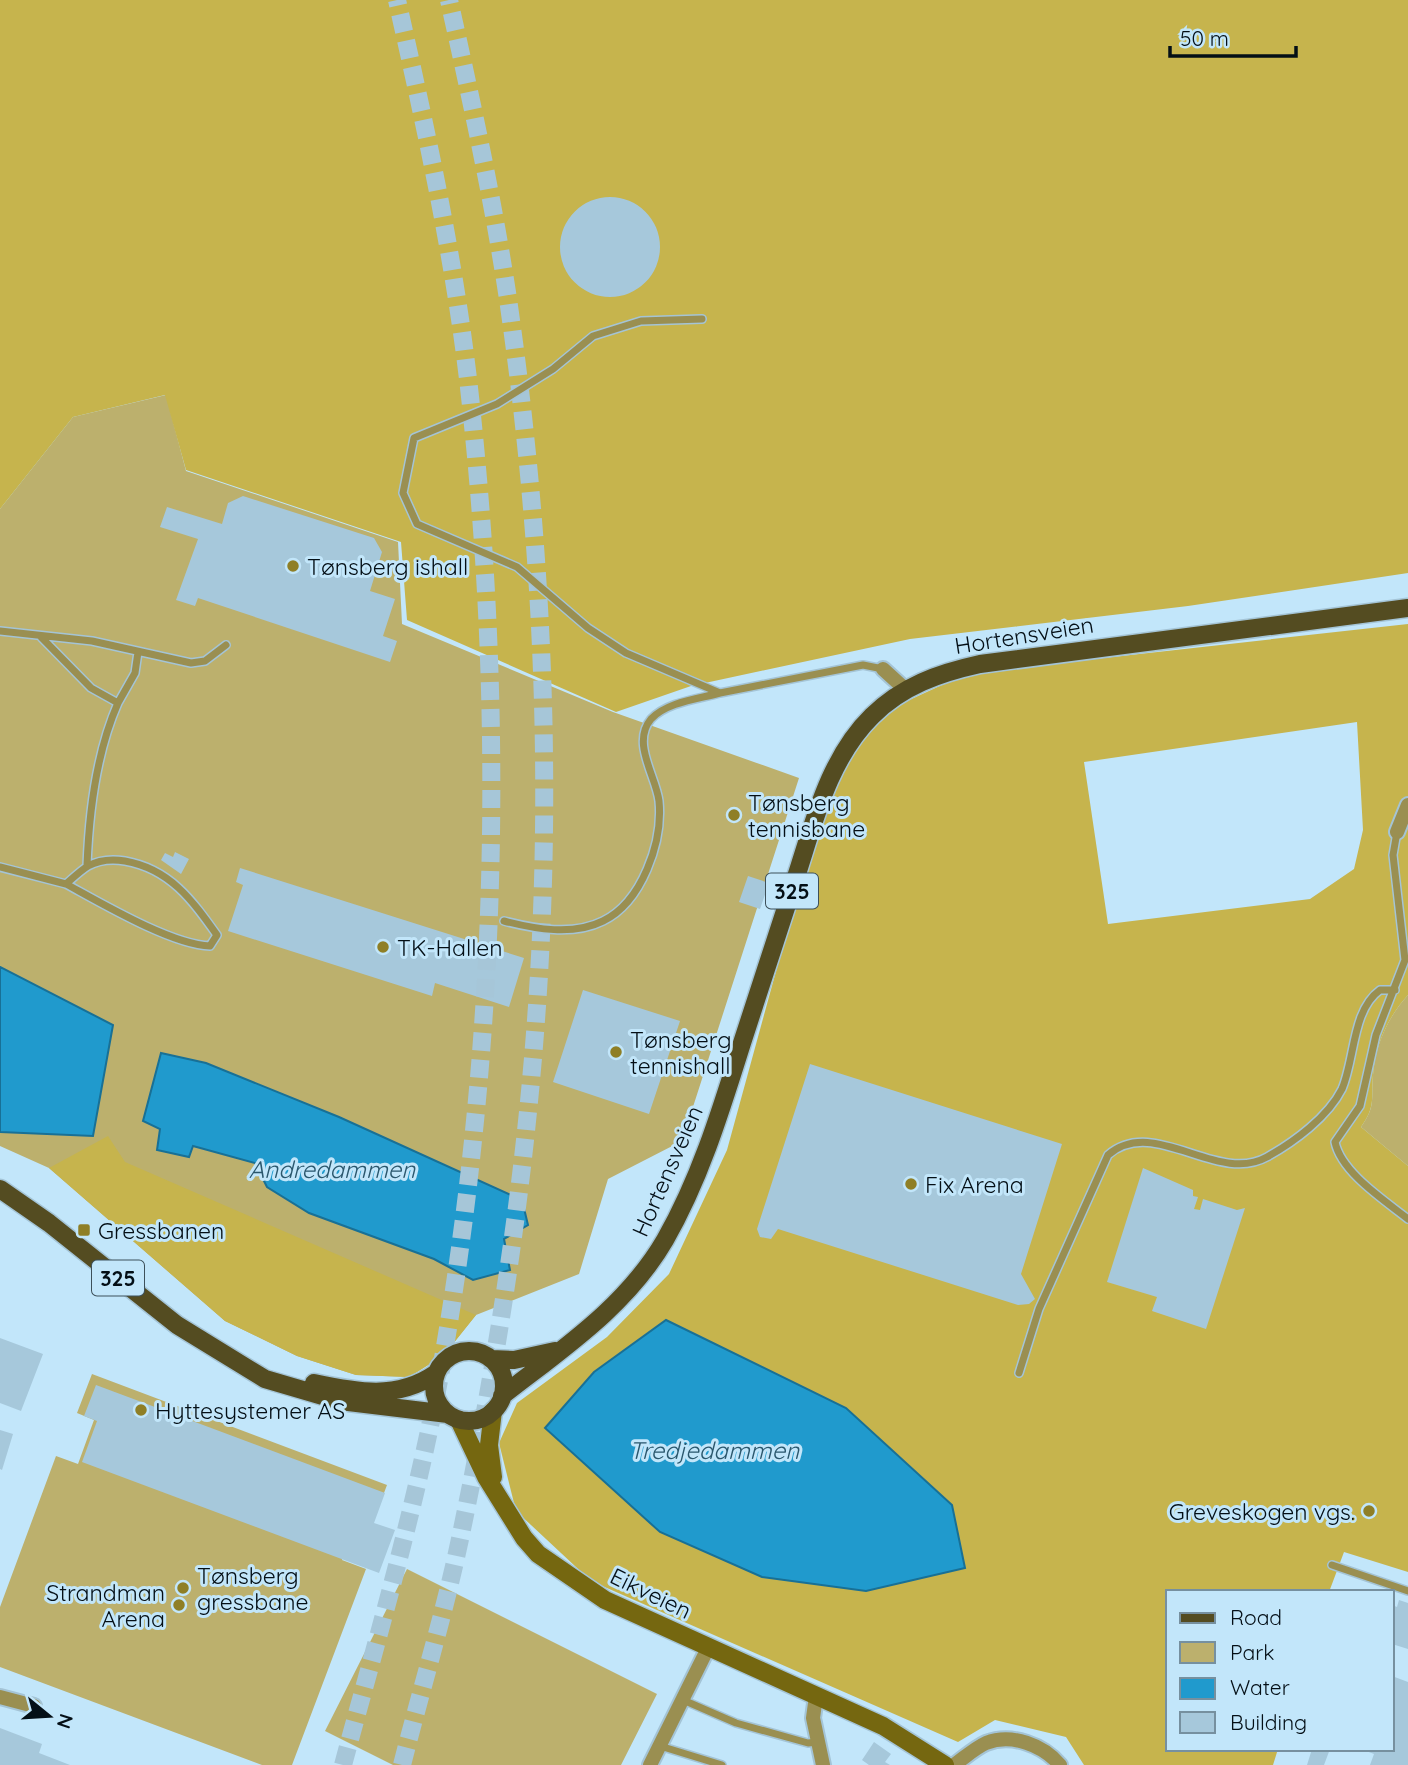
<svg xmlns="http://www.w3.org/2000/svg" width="1408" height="1765" viewBox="0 0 1408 1765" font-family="Quicksand,sans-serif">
<rect width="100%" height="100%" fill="#c2e6fa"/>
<path fill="#bcb06d" d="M166 395 186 471 398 542 402 624 613 712 799 778 682 1141 608 1179 579 1274 476 1315 444 1355 409 1377 356 1375 297 1356 225 1321 49 1168 0 1146V509L73 417Z
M1408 995V1166L1361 1127C1376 1106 1371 1100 1373 1075 1375 1045 1388 1017 1408 995Z
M92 1374 387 1485 376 1514 361 1509 342 1560 366 1569 292 1765H262L0 1667V1607L56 1456 78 1464 94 1420 77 1413Z
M407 1569 657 1694 621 1765H393L325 1731Z"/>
<path fill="#c6b44d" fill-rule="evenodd" d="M0 0H1408V573L1188 606 910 639 691 686 616 712 407 620 401 542 186 470 165 395 73 417 0 509Z
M1408 624V995C1388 1017 1375 1045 1373 1075 1371 1099 1376 1106 1361 1127L1408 1166V1572L1344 1552 1329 1592H1168V1749H1278L1273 1765H1084L1066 1737 995 1720 958 1742 591 1581 516 1511 499 1443 517 1403 607 1337 669 1274 727 1150 798 891 843 761 892 708 968 673ZM1357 722 1363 830 1354 869 1310 899 1108 924 1084 762Z
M108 1136 125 1162 476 1315 444 1355 409 1377 356 1375 297 1356 225 1321 49 1168Z"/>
<path fill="#209acd" stroke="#187096" stroke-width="2" d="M0 967 113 1025 93 1136 0 1132Z
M161 1053 206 1063 339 1117 522 1200 528 1225 504 1239 510 1270 473 1280 434 1259 309 1213 267 1187 255 1163 193 1146 189 1157 157 1150 160 1129 143 1121Z
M666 1320 846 1408 952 1505 965 1568 866 1591 762 1577 660 1532 545 1428 594 1372Z"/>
<path fill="#a6c8db" d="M560 247a50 50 0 1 1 100 0a50 50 0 1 1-100 0Z
M243 496 374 538 382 552 370 591 395 599 383 636 397 641 390 662 198 598 195 606 176 600 198 539 160 527 167 507 222 524 228 503Z
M175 852 189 859 181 874 161 860 165 853 173 857Z
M240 868 524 958 509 1007 435 983 432 996 228 931 243 885 236 882Z
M748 876 769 883 760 909 739 902Z
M583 990 680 1021 649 1114 553 1082Z
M810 1064 1062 1144 1021 1274 1035 1299 1029 1304 1018 1305 778 1229 771 1239 760 1237 757 1229Z
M1143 1168 1193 1190V1196L1198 1197 1194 1209 1200 1210 1203 1199 1237 1210 1245 1208 1206 1329 1152 1311 1157 1297 1107 1282Z
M0 1338 43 1354 21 1411 0 1403Z
M96 1385 385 1493 374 1523 395 1530 379 1573 82 1462 97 1421 84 1416Z
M0 1430 13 1434 2 1470 0 1469Z
M1399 1600 1408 1603V1649L1392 1644V1605L1397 1607Z
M1392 1676 1408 1682V1765H1370L1374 1754 1361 1749H1392Z
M0 1728 42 1744 39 1753 70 1765H0Z
M874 1742 891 1754 885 1762 890 1765H869L862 1760Z
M1312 1749H1330L1324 1765H1307Z"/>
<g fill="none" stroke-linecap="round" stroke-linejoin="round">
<path stroke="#a6c6d8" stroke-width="18" stroke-dasharray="18 9" stroke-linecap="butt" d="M343 1765C379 1632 418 1500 442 1364 497 1047 505 727 471 406 457 270 427 134 397 0
M402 1765C421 1690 444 1615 460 1539 495 1372 522 1203 535 1033 554 790 543 541 508 299 493 199 471 99 449 0"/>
<g stroke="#a4c4d6" stroke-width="10">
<path id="lane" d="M702 319 641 321 593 336 553 369 497 404 414 438 403 493 417 524 517 567 588 628 626 653 720 693 863 665 883 669
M0 631 92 641 191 663 205 661 226 645
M41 637 91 688 118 703C96 753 89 812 87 866
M118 703 135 673 138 652
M1397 832 1393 855 1405 960 1376 1035 1360 1106 1335 1142C1341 1172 1384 1200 1408 1219
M0 867 66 884C73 878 80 871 88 866 99 860 113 859 125 861 170 869 192 900 217 935L210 946C172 945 101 903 66 884
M504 921C535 929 573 936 603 921 642 902 663 842 659 801 656 776 631 743 651 719 667 702 698 699 720 693
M1019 1373 1039 1309 1108 1155C1154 1115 1217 1185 1267 1157 1294 1142 1328 1117 1342 1089 1355 1059 1352 1010 1380 990H1395
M1332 1565 1408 1591
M683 1700 736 1723 808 1743 818 1742
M660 1746 722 1765"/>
</g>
<g stroke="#a4c4d6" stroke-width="18">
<path id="street" d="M883 669 906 690
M1397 832 1408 805
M816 1696 813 1718 823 1765
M0 1697 34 1706
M650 1765 708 1648
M954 1765C964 1758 975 1748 986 1743 1012 1733 1043 1745 1060 1765"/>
</g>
<g stroke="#a4c4d6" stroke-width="21">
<path id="secondary" d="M493 1411 489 1445 493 1477
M459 1420 486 1477 524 1538 538 1554 605 1600 883 1726 945 1765"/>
</g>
<g stroke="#a4c4d6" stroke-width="21">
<path id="primary" d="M0 1189 49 1223 177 1325 265 1379 340 1401 448 1414
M434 1386a35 35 0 1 1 70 0a35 35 0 1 1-70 0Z
M491 1359 514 1360 555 1351
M314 1383C357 1392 397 1400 435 1374
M502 1396C562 1349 626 1307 665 1240 700 1179 721 1110 742 1043 760 988 778 932 796 877 814 822 829 758 872 716 902 686 939 673 980 664L1408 608"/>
</g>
<use href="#lane" stroke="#9a8f51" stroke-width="7"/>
<use href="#street" stroke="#9a8f51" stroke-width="14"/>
<use href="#secondary" stroke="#756710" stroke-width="18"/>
<use href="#primary" stroke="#544c21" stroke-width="18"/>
</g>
<g fill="#8f7f26" stroke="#c2e6fa" stroke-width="2.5">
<circle cx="293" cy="566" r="7"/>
<circle cx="734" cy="815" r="7"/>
<circle cx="383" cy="947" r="7"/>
<circle cx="616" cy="1052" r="7"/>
<circle cx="911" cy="1184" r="7"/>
<rect x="77" y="1223" width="14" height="14" rx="3.5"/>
<circle cx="141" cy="1410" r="7"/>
<circle cx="1369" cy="1511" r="7"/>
<circle cx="183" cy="1588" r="7"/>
<circle cx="179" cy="1605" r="7"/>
</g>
<g text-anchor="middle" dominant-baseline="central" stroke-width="6" stroke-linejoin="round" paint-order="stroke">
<g fill="#c2e6fa" stroke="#3d505a" stroke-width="2">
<rect x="766" y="873.5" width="52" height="35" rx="5"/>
<rect x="92" y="1260.5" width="52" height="35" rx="5"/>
</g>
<g font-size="21" font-weight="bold" fill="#040f16">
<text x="792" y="891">325</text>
<text x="118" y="1278">325</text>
</g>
<g font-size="23" fill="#040f16" stroke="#c2e6fa" text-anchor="start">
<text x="307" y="566">Tønsberg ishall</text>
<text x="748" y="802">Tønsberg<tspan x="748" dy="26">tennisbane</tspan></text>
<text x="397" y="947">TK-Hallen</text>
<text x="630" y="1039">Tønsberg<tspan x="630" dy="26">tennishall</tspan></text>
<text x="925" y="1184">Fix Arena</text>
<text x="98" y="1230">Gressbanen</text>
<text x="155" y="1410">Hyttesystemer AS</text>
<text x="1355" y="1511" text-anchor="end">Greveskogen vgs.</text>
<text x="197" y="1575">Tønsberg<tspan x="197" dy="26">gressbane</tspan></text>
<text x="165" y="1592" text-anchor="end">Strandman<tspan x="165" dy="26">Arena</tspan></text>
</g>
<g font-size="23" fill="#040f16" stroke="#c2e6fa">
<text transform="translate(1024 635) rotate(-9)">Hortensveien</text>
<text transform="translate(667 1171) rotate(-66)">Hortensveien</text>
<text transform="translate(651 1593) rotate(26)">Eikveien</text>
</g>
<g font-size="24" font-style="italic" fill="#2a576d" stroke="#c2e6fa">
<text x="332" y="1169">Andredammen</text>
<text x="714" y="1450">Tredjedammen</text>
</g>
</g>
<rect x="1166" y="1590" width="228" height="161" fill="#c2e6fa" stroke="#76909f" stroke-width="2"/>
<rect x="1180" y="1613" width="35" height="10" fill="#544c21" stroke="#76909f" stroke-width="2"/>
<text x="1230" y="1625" font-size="21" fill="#040f16">Road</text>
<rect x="1180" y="1642" width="35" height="21" fill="#bcb06d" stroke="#76909f" stroke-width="2"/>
<text x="1230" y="1660" font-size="21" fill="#040f16">Park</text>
<rect x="1180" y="1678" width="35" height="21" fill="#209acd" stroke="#76909f" stroke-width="2"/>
<text x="1230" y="1695" font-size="21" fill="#040f16">Water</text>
<rect x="1180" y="1712" width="35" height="21" fill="#a6c8db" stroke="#76909f" stroke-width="2"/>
<text x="1230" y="1730" font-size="21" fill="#040f16">Building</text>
<g transform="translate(49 1716) rotate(108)" stroke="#c2e6fa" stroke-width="5" paint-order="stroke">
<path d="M0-5L12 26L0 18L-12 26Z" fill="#040f16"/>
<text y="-10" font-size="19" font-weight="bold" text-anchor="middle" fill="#040f16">N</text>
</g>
<path d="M1170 46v10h126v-10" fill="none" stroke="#040f16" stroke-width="3.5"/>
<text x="1180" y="46" font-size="21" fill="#040f16" stroke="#c2e6fa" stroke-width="5" paint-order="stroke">50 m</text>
</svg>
